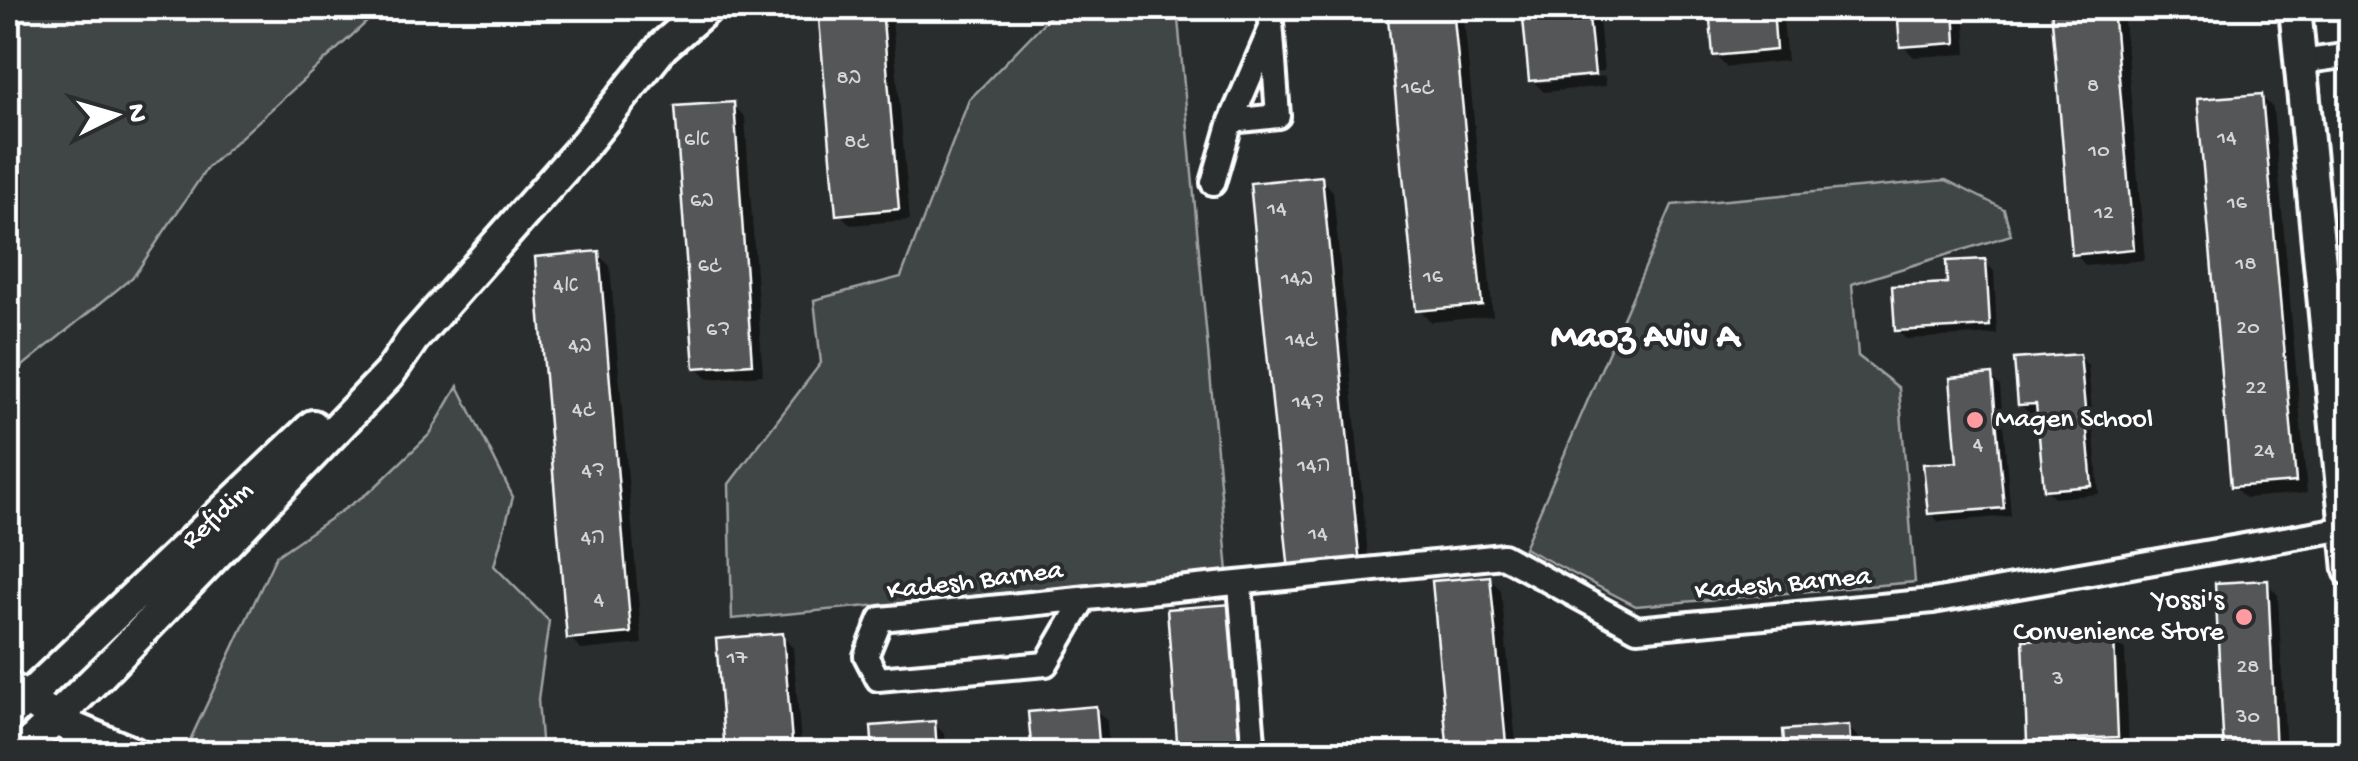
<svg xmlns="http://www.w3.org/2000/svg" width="2358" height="761" viewBox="0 0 2358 761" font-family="'Gochi Hand','Playpen Sans Hebrew',sans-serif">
<rect width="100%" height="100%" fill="#2a2d2e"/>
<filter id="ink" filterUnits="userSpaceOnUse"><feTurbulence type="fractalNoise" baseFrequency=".01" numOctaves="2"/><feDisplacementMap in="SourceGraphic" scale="20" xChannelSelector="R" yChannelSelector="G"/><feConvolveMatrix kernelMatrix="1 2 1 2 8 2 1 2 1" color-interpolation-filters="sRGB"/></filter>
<g filter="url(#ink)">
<path fill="#414445" stroke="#a0a2a2" stroke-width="2.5" d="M8 8H382L207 168 134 276 8 378Z
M1058 8H1177L1228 572 732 619 729 484 821 363 814 300 901 277 969 100Z
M1946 180 2004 209 2011 235 1852 284 1858 356 1899 388 1915 582 1636 606 1524 548 1672 205Z
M458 386 513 497 494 566 549 621 538 699 542 753H184L276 556 372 490 430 434Z"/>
<path fill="#0007" d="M821 8H891L910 220 851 225 839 213Z
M1390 8H1463L1493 316 1431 322 1419 310Z
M1524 8H1598L1604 71 1539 78V83L1605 76 1606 86 1544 92 1532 80Z
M1711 8H1782L1787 61 1727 67 1715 55Z
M1900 8H1964L1967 54 1914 57 1902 45Z
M2054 8H2123L2145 260 2086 266 2075 254Z
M2261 96 2273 108 2307 493 2245 498 2233 486Z
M733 105 745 117 763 375 708 379 696 367Z
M1321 179 1333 191 1370 576 1303 583Z
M598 254 610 266 642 644 582 650 570 638Z
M1985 262 1994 271 1997 334 1906 339 1897 330 1949 285Z
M2079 356 2088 365 2099 494 2055 498 2046 489 2039 412 2029 413 2020 404Z
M1991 377 2000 386 2011 516 1939 522 1930 513 1959 464Z
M1489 578 1501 590 1517 754H1451Z
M2267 583 2278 595 2286 754H2226Z
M782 636 793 648 802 754H728Z
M2113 638 2125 650 2129 748 2041 752 2030 740Z
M1095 709 1107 721 1109 754H1034Z
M934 723 945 735 947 754H876Z
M1848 727 1860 739 1861 754H1788Z"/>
<path fill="#555758" stroke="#fff" stroke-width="2.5" d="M818 8H882L899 209 836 215Z
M1387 8H1453L1482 305 1416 311Z
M1522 8H1588L1595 75 1529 81Z
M1709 8H1773L1776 50 1713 56Z
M1897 8H1954L1956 43 1900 47Z
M2051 8H2113L2134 249 2072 255Z
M2262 94 2296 482 2231 487 2197 99Z
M734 102 752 364 694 368 675 106Z
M1322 176 1360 565 1289 572 1250 183Z
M599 251 631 633 567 639 535 257Z
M1986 259 1990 326 1895 331 1892 286 1947 283 1946 261Z
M2080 354 2092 486 2044 490 2036 404 2018 405 2014 359Z
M1992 374 2004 508 1928 514 1923 464 1957 462 1950 378Z
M1490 576 1507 754H1448L1432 581Z
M2268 580 2276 754H2224L2215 583Z
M1232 604 1243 754H1178L1167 609Z
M783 633 793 754H725L716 639Z
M2114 636 2118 737 2027 741 2023 640Z
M1096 706 1100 754H1032L1028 712Z
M935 721 937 754H873L871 726Z
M1849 725 1851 754H1785L1783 730Z"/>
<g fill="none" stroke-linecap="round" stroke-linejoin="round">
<g stroke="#fff" stroke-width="30">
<path id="street" d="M1270 8 1278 116 1231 121 1271 28
M2301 62 2350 55
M1213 183 1231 121
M1240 585 1254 754
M1084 599 1046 664 878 679 866 656 881 619 1503 556 1637 629 1933 601 2346 528"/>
</g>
<g stroke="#fff" stroke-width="38">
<path id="secondary" d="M2295 8 2350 570
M8 687 71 727 135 754
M8 716 313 426
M19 754 99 676 389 374 413 339 580 150 663 46 707 8"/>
</g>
<use href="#street" stroke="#2a2d2e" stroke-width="22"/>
<use href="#secondary" stroke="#2a2d2e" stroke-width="30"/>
</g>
</g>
<g fill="#ff9aa2" stroke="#2a2d2e" stroke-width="4">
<circle cx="1975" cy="420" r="10"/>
<circle cx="2244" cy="617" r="10"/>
</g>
<g text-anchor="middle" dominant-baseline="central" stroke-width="8" stroke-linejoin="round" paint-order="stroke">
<g font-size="22" fill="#d4d5d5">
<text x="849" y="79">8ב</text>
<text x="2093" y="87">8</text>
<text x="1418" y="89">16ג</text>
<text x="2227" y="139">14</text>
<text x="697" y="141">6א</text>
<text x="857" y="143">8ג</text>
<text x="2099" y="152">10</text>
<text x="702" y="202">6ב</text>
<text x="2237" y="204">16</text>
<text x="1277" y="210">14</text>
<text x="2104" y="214">12</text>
<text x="2246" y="265">18</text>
<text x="710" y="267">6ג</text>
<text x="1433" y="278">16</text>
<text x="1297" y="280">14ב</text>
<text x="566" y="287">4א</text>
<text x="2248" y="329">20</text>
<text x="718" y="331">6ד</text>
<text x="1302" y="341">14ג</text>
<text x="580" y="347">4ב</text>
<text x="2256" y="389">22</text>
<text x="1308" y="403">14ד</text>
<text x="584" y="411">4ג</text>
<text x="1978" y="446">4</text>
<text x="2264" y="452">24</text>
<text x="1314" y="467">14ה</text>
<text x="593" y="472">4ד</text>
<text x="1318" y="535">14</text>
<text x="593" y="539">4ה</text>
<text x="599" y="601">4</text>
<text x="737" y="659">17</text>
<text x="2248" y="668">28</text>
<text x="2058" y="680">3</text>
<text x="2248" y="718">30</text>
</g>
<g font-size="28" fill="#fff" stroke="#2a2d2e" text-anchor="start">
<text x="1995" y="420">Magen School</text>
<text x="2224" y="601" text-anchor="end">Yossi's<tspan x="2224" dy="32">Convenience Store</tspan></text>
</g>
<g font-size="28" fill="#fff" stroke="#2a2d2e">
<text transform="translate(218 516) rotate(-43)">Refidim</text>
<text transform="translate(975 582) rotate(-7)">Kadesh Barnea</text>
<text transform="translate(1783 585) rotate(-5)">Kadesh Barnea</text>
</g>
<g font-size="38" font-weight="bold" fill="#fff" stroke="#2a2d2e">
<text x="1645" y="338">Maoz Aviv A</text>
</g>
</g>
<rect width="2358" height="761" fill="none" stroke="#2a2d2e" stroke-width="40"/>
<rect x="20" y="20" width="2318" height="721" fill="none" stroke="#fff" stroke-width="4" filter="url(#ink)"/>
<g transform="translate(115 115) rotate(85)" stroke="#2a2d2e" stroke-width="8" paint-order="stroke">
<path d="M0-8L18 38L0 25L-18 38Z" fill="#ffffff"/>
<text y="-15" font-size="28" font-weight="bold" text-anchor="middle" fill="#ffffff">N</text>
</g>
</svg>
